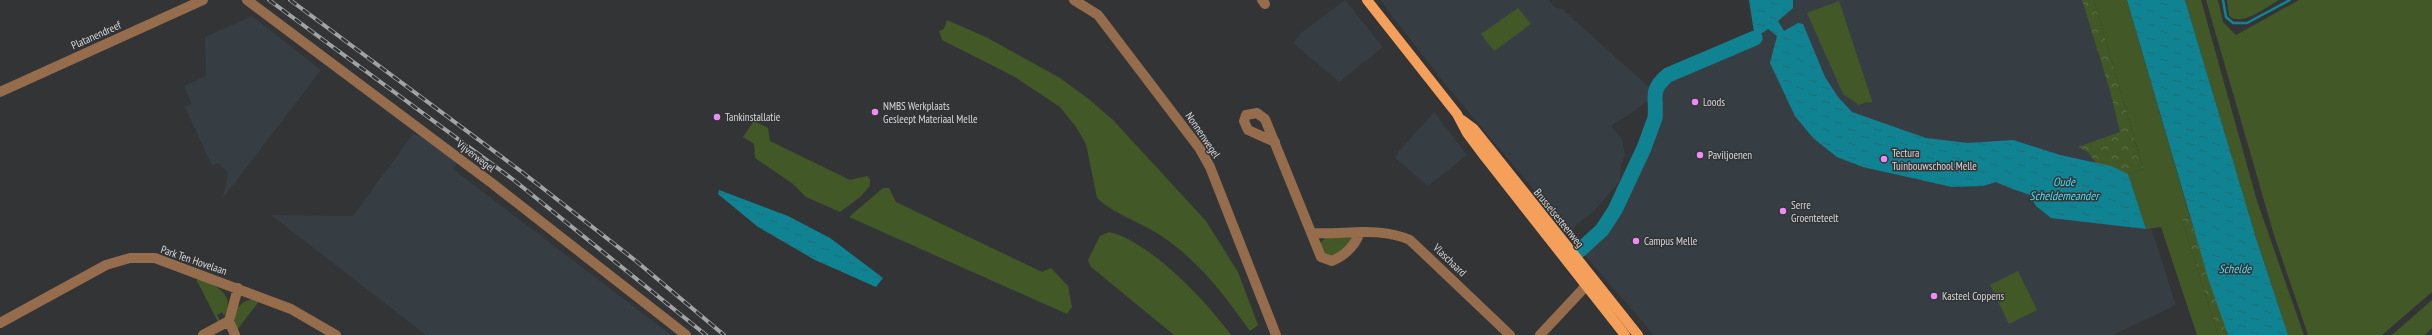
<svg xmlns="http://www.w3.org/2000/svg" width="2432" height="335" viewBox="0 0 2432 335" font-family="'PT Sans Narrow',sans-serif">
<defs>
<pattern id="forest-crowns" width="20" height="18" patternUnits="userSpaceOnUse"><rect width="20" height="18" fill="#425927"/><path d="M2 6a3 3 0 1 1 6 0M12 15a3 3 0 1 1 6 0" fill="none" stroke="#5d7046"/></pattern>
<pattern id="water-ripples" width="26" height="14" patternUnits="userSpaceOnUse"><rect width="26" height="14" fill="#108393"/><path d="M2 4q2-2 4 0t4 0M15 11q2-2 4 0t4 0" fill="none" stroke="#216c76"/></pattern>
</defs>
<rect width="100%" height="100%" fill="#323436"/>
<path fill="#363e44" d="M1345 0 1383 47 1339 82 1293 43 1301 33Z
M1380 0H1549L1554 7 1562 9 1649 87 1653 96 1633 112 1611 126 1622 139 1625 156 1621 164 1620 181 1594 211 1574 227 1571 234 1445 84Z
M1749 0H2082L2110 91 2120 132 2176 305 2113 335H1654L1580 250 1599 232 1626 190 1655 118 1656 107 1653 93 1657 84 1668 75 1755 38Z
M252 16 321 70 223 198 228 173 218 163 212 166 185 107 192 104 184 86 206 76 205 37Z
M1434 112 1467 155 1428 186 1394 157Z
M413 134 421 136 458 162 453 169 671 335H426L271 215 353 216Z"/>
<path fill="#425927" d="M2094 0H2127L2190 217 2182 219 2218 335H2197L2161 227 2146 229 2128 174 2143 169Z
M2185 0H2201L2257 201 2304 335H2288L2256 238Z
M2206 0H2218L2223 22 2236 35 2299 0H2432V292L2382 335H2308L2274 235Z
M2227 0H2279C2266 7 2242 27 2229 16Z
M1839 1 1872 101 1871 103 1866 102 1859 105 1843 94 1807 13Z
M1518 8 1531 24 1494 51 1481 34Z
M947 20 988 38 1060 78 1090 100 1113 120 1206 221 1238 272 1258 325 1250 331C1222 292 1200 262 1160 235 1140 222 1114 214 1097 198L1086 144 1076 127 1060 107 1015 77 942 40 939 31 944 29Z
M754 121 768 128 770 141 850 180 867 176 870 179V186L860 197 840 212 806 197 793 184 755 158 754 144 743 137Z
M883 188H889L896 202 1042 272 1051 268 1068 286 1072 307 1067 314 849 217Z
M1109 232C1150 241 1207 302 1231 335H1174L1091 267 1088 260 1100 236Z
M1352 237 1354 240 1335 256 1327 257 1320 247 1321 242 1325 238Z
M2018 271 2037 310 2009 324 1990 285Z
M198 277C214 285 237 294 224 316L222 312 217 315 220 320 218 322 197 281Z
M254 299 260 300 237 330C231 315 237 301 254 299Z
M2432 300V328L2425 335H2392Z"/>
<path fill="url(#forest-crowns)" d="M2082 0H2094L2143 169 2128 174 2096 163 2088 152 2078 147 2120 132 2110 91Z
M2190 217 2228 335H2218L2182 219Z"/>
<path fill="url(#water-ripples)" d="M1749 0H1793V8L1778 21 1784 31 1798 23 1803 24 1825 77 1838 97 1852 112 1926 138 1968 143 2013 140 2060 155 2111 166 2128 174 2146 229 2051 218 2036 206 2030 195C2019 191 2006 187 1996 182L1983 186 1952 187 1863 167 1837 157 1813 138 1795 116 1770 63 1777 36 1768 29 1755 38Z
M2127 0H2185L2256 238 2288 335H2228L2209 281Z
M719 190 788 216 830 238 883 278 876 287 815 260 758 227 718 194Z"/>
<g fill="none" stroke-linecap="round" stroke-linejoin="round">
<path stroke="#108393" stroke-width="2.5" d="M2223 0 2226 17 2233 23H2247L2290 0"/>
<path stroke="#108393" stroke-width="15" d="M1580 250 1602 230 1615 210 1644 148 1655 118C1657 96 1649 91 1668 75L1755 38"/>
<path stroke="#956c4c" stroke-width="10" d="M247 0 493 184 686 335
M1074 0 1098 15 1200 149 1210 167 1276 335
M1262 0 1265 4
M0 92 203 0
M1275 142 1248 130 1244 121 1246 115 1257 113 1265 119 1321 257 1332 261C1346 255 1355 246 1360 232
M1312 233C1345 235 1378 226 1410 240L1510 335
M0 323 106 265 130 258H155L291 309 336 335
M203 335 229 321
M235 335 229 321 238 288
M1540 335 1584 288 1586 277"/>
<path stroke="#f4a05b" stroke-width="10" d="M1367 0 1457 114 1467 133 1485 157 1625 335
M1462 120 1474 129 1638 335"/>
<g stroke="#a1a3a5" stroke-width="4">
<path id="rail" d="M269 0 515 181 706 335
M290 0 522 172 636 261 724 335"/>
</g>
<use href="#rail" stroke="#323436" stroke-width="2.5" stroke-dasharray="8" stroke-linecap="butt"/>
</g>
<g fill="#f08bf5" stroke="#323436" stroke-width="1.5">
<circle cx="1695" cy="102" r="4"/>
<circle cx="875" cy="112" r="4"/>
<circle cx="717" cy="117" r="4"/>
<circle cx="1700" cy="155" r="4"/>
<circle cx="1884" cy="159" r="4"/>
<circle cx="1783" cy="211" r="4"/>
<circle cx="1636" cy="241" r="4"/>
<circle cx="1934" cy="296" r="4"/>
</g>
<g text-anchor="middle" dominant-baseline="central" stroke-width="3" stroke-linejoin="round" paint-order="stroke">
<g font-size="11" fill="#d7d8da" stroke="#323436">
<text transform="translate(96 35) rotate(-24)">Platanendreef</text>
<text transform="translate(1203 135) rotate(56)">Nonnenwegel</text>
<text transform="translate(476 156) rotate(37)">Vijverwegel</text>
<text transform="translate(1559 218) rotate(51)">Brusselsesteenweg</text>
<text transform="translate(194 260) rotate(19)">Park Ten Hovelaan</text>
<text transform="translate(1450 260) rotate(44)">Vlaschaard</text>
</g>
<g font-size="11" fill="#d7d8da" stroke="#323436" text-anchor="start">
<text x="1703" y="102">Loods</text>
<text x="883" y="106">NMBS Werkplaats<tspan x="883" dy="13">Gesleept Materiaal Melle</tspan></text>
<text x="725" y="117">Tankinstallatie</text>
<text x="1892" y="153">Tectura<tspan x="1892" dy="13">Tuinbouwschool Melle</tspan></text>
<text x="1708" y="155">Paviljoenen</text>
<text x="1791" y="205">Serre<tspan x="1791" dy="13">Groenteteelt</tspan></text>
<text x="1644" y="241">Campus Melle</text>
<text x="1942" y="296">Kasteel Coppens</text>
</g>
<g font-size="12" font-style="italic" fill="#4cddf3" stroke="#323436">
<text x="2064" y="181">Oude<tspan x="2064" dy="14">Scheldemeander</tspan></text>
<text x="2235" y="268">Schelde</text>
</g>
</g>
</svg>
